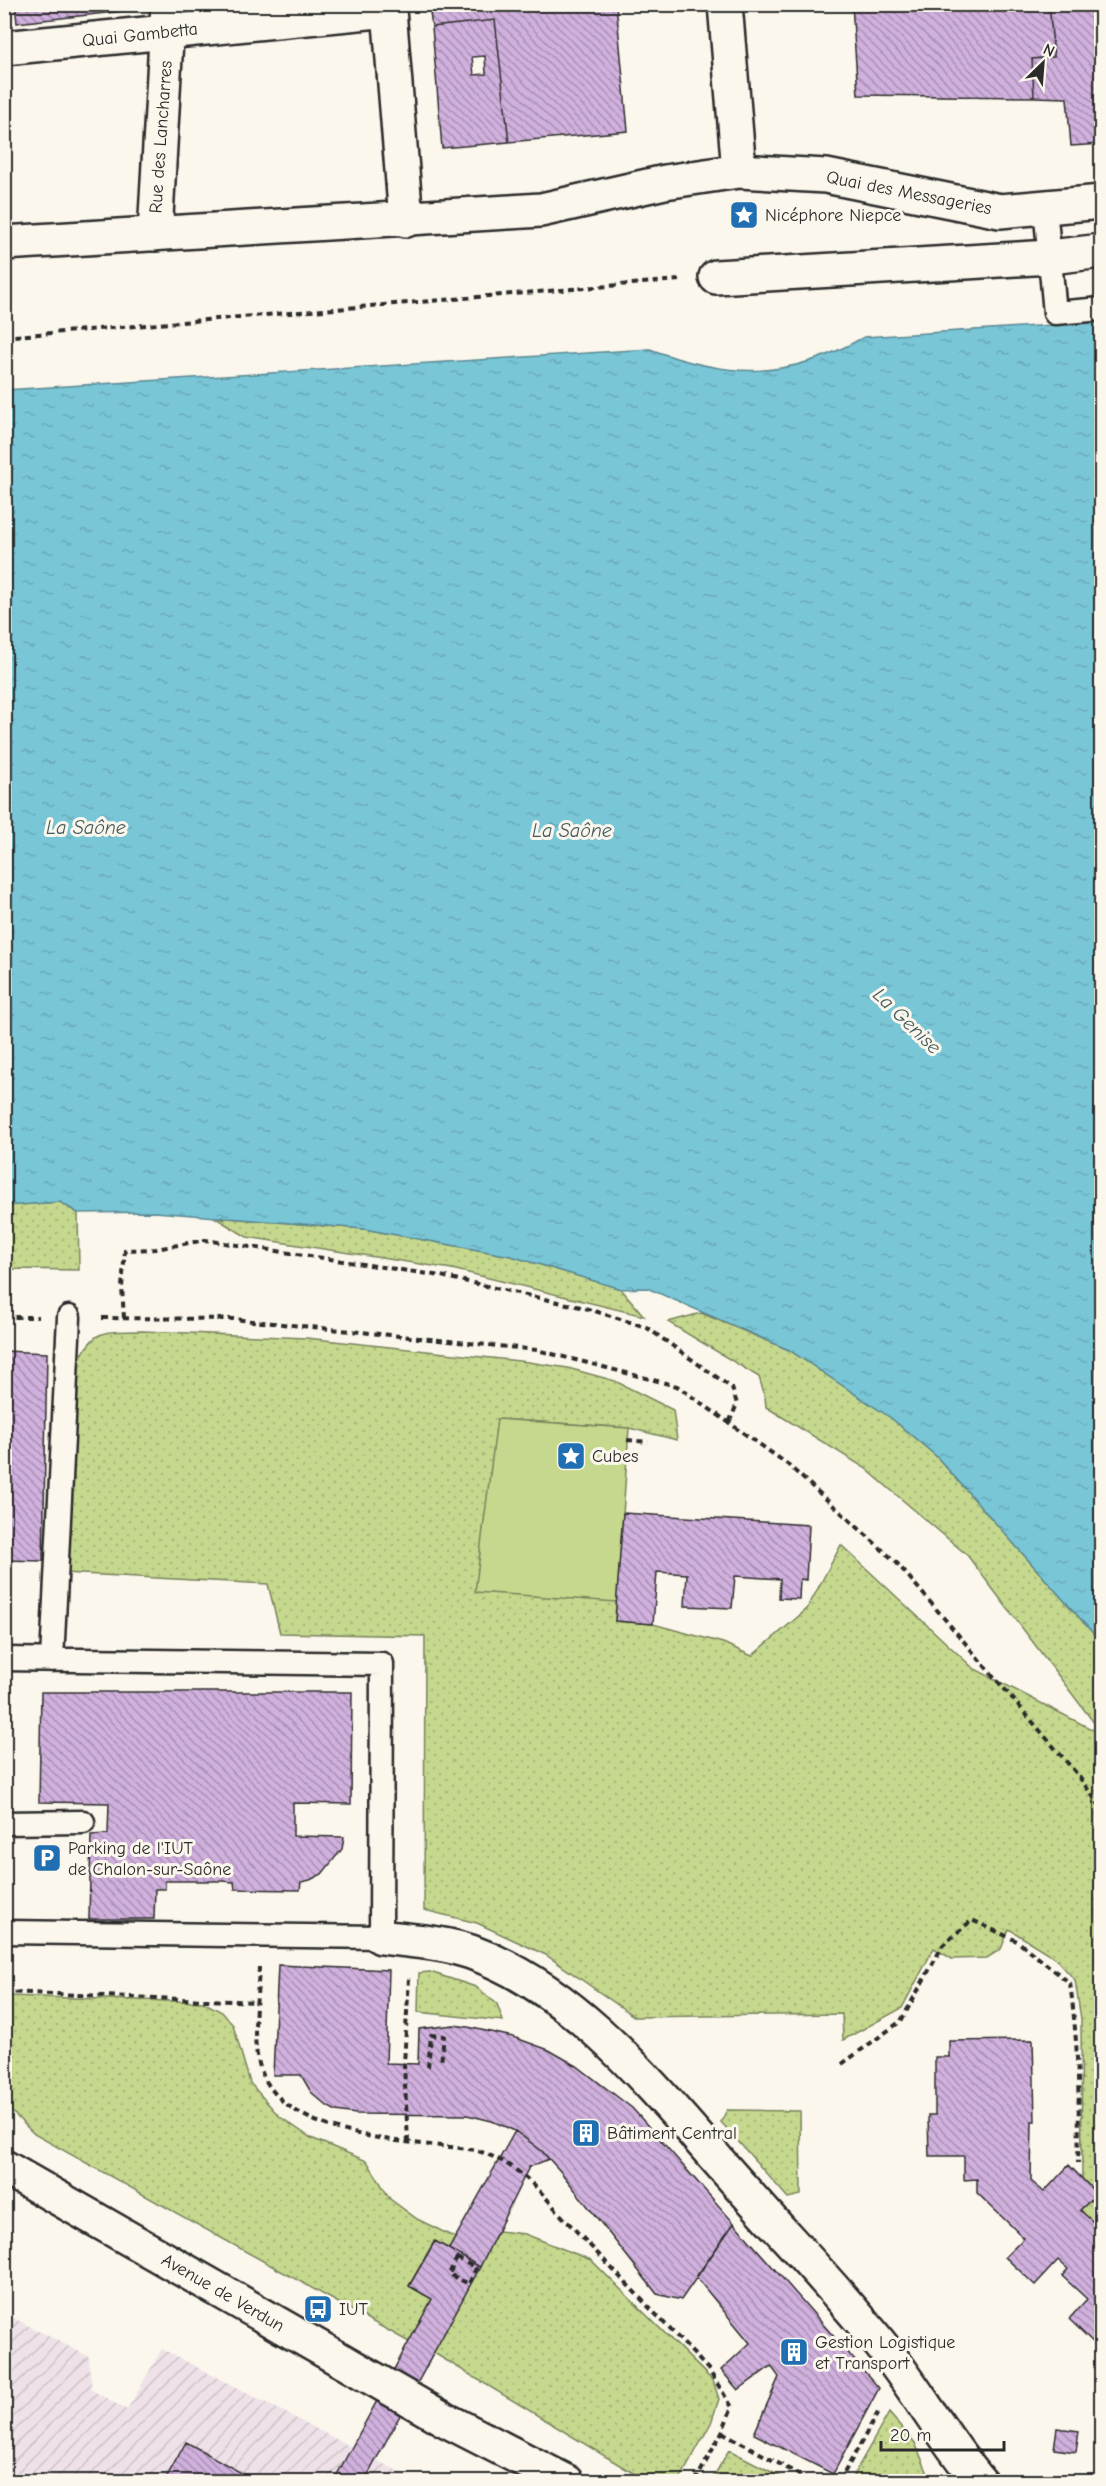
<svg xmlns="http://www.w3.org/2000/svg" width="1106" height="2486" viewBox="0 0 1106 2486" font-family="'Comic Neue',sans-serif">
<defs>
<pattern id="industrial-furrows" width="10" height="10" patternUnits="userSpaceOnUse" patternTransform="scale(1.5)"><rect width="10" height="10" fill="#eee2e8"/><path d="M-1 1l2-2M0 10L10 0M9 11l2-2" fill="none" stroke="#ccc2c7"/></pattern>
<pattern id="grass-dots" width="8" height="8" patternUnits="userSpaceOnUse" patternTransform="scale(1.5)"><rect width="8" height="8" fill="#c5d88d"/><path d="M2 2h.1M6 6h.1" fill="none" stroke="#a9ba7a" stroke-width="1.8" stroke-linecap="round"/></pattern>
<pattern id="water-ripples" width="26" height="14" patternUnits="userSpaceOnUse" patternTransform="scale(1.5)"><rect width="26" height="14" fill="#79c6d7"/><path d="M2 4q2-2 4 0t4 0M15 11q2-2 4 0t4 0" fill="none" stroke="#69aab9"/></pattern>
<pattern id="building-back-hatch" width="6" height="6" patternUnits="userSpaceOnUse" patternTransform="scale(1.5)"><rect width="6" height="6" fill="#d0b0dd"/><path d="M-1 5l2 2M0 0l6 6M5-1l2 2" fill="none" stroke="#a98fb3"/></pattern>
</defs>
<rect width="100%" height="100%" fill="#fbf7ec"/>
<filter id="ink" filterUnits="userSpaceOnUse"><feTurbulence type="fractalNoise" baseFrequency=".0167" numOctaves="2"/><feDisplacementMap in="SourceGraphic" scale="12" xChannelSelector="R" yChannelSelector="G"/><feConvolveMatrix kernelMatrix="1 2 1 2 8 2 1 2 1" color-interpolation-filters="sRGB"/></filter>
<g filter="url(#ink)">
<path fill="url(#industrial-furrows)" d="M4 2313 89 2357 92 2390 127 2410 162 2349 417 2481H5Z"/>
<path fill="url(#grass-dots)" stroke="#78825c" stroke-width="1.5" d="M60 1202 78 1213 79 1270 5 1269V1206Z
M214 1217 364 1229 511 1256 621 1289 644 1316 452 1269 247 1237Z
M701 1313 789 1350 891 1418 936 1456 1101 1642V1732L967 1555 865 1468 766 1407 765 1397 759 1377 668 1322Z
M142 1331 306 1338 528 1362 568 1368 615 1381 673 1410 677 1440 629 1428 497 1419 617 1602 615 1621 653 1624 723 1643 752 1656 807 1609 841 1545 973 1668 1101 1734V2230L1080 2210 1097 2194 1082 2179 1081 2019 1075 1980 1054 1957 1009 1929 1001 1949 987 1958 952 1959 934 1948 902 2008 843 2040 842 2014 635 2017 546 1955 477 1923 424 1910 425 1636 280 1633 268 1584 64 1573 76 1366C95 1327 102 1332 142 1331Z
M430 1972 476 1987 497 2004 503 2021 418 2012 419 1973Z
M5 1996 203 2002 222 2012 233 2025 250 2083 279 2116 311 2138 367 2161 390 2199 417 2219 456 2238 449 2249 434 2241 409 2286 455 2312 498 2231 525 2234 591 2260 713 2381 719 2399 711 2423 679 2481H646L434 2353 409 2342 34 2134 5 2105Z
M727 2110 800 2111 801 2195 788 2198 721 2122Z
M889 2413 915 2443 931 2481H850Z
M729 2450 789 2481H711Z"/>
<path fill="#c5d88d" stroke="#78825c" stroke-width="1.5" d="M497 1419 629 1428 617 1602 475 1592Z"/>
<path fill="url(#water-ripples)" stroke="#5a8892" stroke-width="1.5" d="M1101 322V1642L936 1456 891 1418 789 1350 647 1288 621 1289 511 1256 364 1229 155 1212 78 1213 60 1202 5 1206V390L650 349C729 379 789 380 864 337Z"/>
<path fill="url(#building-back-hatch)" stroke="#2b2b2b" stroke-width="1.5" fill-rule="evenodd" d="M15 4H141V9L17 23Z
M429 4H616L628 131 509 142 495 20 432 27Z
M852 4H1049L1054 57 1032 59 1034 97 858 95Z
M1049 4H1102V144L1071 146 1067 98 1034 97 1032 59 1054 57Z
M495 20 509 142 442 148 432 27ZM485 56 486 74 474 75 472 57Z
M4 1351 47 1353 43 1561 4 1560Z
M623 1513 809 1525 806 1580 800 1579 799 1599 779 1598 780 1579 735 1576 732 1608 685 1606 687 1574 657 1572 653 1624 615 1621Z
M41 1692H352L351 1804 293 1803V1836L344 1837 342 1849 322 1874 310 1880 301 1882 300 1890 235 1889 234 1882 223 1881H165V1889H155L154 1919H89L91 1835 108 1834 109 1803 39 1802Z
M278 1965 389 1970 386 2063 418 2064 419 2029 454 2025 468 2027 513 2037 549 2050 577 2066 632 2108 734 2223 681 2300 657 2294 560 2171 542 2151 515 2131 492 2121 467 2115 356 2114 336 2111 327 2106 311 2092 301 2075H273Z
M1033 2040 1035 2121H1032L1031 2181 1044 2192 1069 2165 1097 2194 1080 2210 1102 2230 1100 2240 1102 2242V2343L1098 2347 1069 2319 1087 2299 1062 2276 1068 2269 1058 2260 1035 2285 1005 2257 1024 2238 977 2193V2179L964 2180V2156H929L928 2115H935V2057H949V2041Z
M515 2131 542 2151 549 2159 529 2167 480 2267 449 2249Z
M734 2223 879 2388 833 2474 754 2434 779 2377 771 2366 738 2390 721 2370 750 2343 696 2277Z
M435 2241 480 2267 364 2482H333L432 2299 409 2286Z
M1057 2428 1079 2431 1076 2452 1054 2449Z
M186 2442 247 2476 244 2482H164Z"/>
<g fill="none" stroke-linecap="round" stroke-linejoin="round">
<g stroke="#2b2b2b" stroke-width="27">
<path id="service" d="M1045 207 1055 313 1102 309
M4 1659 382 1664 381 1937 4 1932
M52 1660 69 1317
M4 1823 83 1822"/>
</g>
<g stroke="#2b2b2b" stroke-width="38">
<path id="pedestrian" d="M716 277 1050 257 1102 251"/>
</g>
<g stroke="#2b2b2b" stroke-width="38">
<path id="minor" d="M4 48 389 10 406 220
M155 234 168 4
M381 1937C411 1941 442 1942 471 1952 584 1992 666 2104 744 2190 791 2243 841 2294 885 2350 918 2392 945 2440 980 2482"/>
</g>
<g stroke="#2b2b2b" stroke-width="38">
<path id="secondary" d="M725 4 739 171
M4 243 541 210 665 182 739 171 826 176 1000 211 1102 202"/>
</g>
<g stroke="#2b2b2b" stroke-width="38">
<path id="primary" d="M4 2167 442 2418 567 2482"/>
</g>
<path stroke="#2b2b2b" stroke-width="4" stroke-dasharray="6 4.5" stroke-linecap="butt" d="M4 337 679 280
M4 1317H38
M102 1318 233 1319 537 1350 677 1386 786 1463 896 1562 1077 1774 1102 1809
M124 1318 122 1287 125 1250 156 1249 205 1240 441 1276 585 1308 646 1327 732 1388 737 1404 729 1423
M627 1440 648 1442
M259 1967C258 1998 250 2037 260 2067 283 2141 413 2141 475 2150 512 2161 535 2184 559 2213L708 2369 732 2407 722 2432 695 2482
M4 1992 257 2002
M842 2064 901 2021 943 1945 972 1920 1017 1941 1070 1983C1078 2043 1080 2102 1078 2163
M428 2067 431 2035 444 2036 441 2063
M408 2142 404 2064 409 1978
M457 2258 476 2268 469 2284 449 2274Z
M722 2432 812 2482
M839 2482 880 2409"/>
<use href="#service" stroke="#fbf7ec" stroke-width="22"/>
<use href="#pedestrian" stroke="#fbf7ec" stroke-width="33"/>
<use href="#minor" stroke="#fbf7ec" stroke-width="33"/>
<use href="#secondary" stroke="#fbf7ec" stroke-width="33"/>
<use href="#primary" stroke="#fbf7ec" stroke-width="33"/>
</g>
</g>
<defs>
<g id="sight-square" transform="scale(1.5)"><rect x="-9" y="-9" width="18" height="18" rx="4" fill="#1f6fb2" stroke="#fbf7ec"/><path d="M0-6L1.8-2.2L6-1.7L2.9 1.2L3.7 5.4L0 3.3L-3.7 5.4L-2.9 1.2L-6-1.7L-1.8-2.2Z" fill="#fff"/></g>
<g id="parking-square" transform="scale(1.5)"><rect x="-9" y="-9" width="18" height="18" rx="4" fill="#1f6fb2" stroke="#fbf7ec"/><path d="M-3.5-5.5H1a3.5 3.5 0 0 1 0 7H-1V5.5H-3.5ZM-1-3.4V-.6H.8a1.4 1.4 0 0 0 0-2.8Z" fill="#fff"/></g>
<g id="building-square" transform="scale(1.5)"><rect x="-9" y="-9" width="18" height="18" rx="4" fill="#1f6fb2" stroke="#fbf7ec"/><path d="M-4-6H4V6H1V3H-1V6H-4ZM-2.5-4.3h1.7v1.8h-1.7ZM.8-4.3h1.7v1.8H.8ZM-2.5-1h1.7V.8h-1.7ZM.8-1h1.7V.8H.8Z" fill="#fff"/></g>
<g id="bus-square" transform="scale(1.5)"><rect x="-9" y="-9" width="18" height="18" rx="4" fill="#1f6fb2" stroke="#fbf7ec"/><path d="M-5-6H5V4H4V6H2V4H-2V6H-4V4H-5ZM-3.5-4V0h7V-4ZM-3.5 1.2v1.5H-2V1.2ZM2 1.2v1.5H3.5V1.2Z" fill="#fff"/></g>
</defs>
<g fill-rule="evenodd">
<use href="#sight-square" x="744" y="215"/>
<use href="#sight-square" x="571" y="1456"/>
<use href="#parking-square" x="47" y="1858"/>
<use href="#building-square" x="586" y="2133"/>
<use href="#bus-square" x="318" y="2309"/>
<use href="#building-square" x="794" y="2352"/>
</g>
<g text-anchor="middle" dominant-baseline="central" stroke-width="6" stroke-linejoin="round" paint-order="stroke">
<g font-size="18" fill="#2b2b2b" stroke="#fbf7ec">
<text transform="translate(140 35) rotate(-6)">Quai Gambetta</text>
<text transform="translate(161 137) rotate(-86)">Rue des Lancharres</text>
<text transform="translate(909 193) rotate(11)">Quai des Messageries</text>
<text transform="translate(223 2293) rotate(30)">Avenue de Verdun</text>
</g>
<g font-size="18" fill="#2b2b2b" stroke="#fbf7ec" text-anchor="start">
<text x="765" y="215">Nicéphore Niepce</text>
<text x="592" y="1456">Cubes</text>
<text x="68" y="1848">Parking de l'IUT<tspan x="68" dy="21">de Chalon-sur-Saône</tspan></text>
<text x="607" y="2133">Bâtiment Central</text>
<text x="339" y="2309">IUT</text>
<text x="815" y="2342">Gestion Logistique<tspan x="815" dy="21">et Transport</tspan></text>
</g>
<g font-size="20" font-style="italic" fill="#425a5f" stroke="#fbf7ec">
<text x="86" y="827">La Saône</text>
<text x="572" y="830">La Saône</text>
<text transform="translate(907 1021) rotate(44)">La Genise</text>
</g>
</g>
<rect width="1106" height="2486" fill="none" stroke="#fbf7ec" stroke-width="24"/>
<rect x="12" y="12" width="1082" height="2462" fill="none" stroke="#2b2b2b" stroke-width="2" filter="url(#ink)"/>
<g transform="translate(1043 63) rotate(25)" stroke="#fbf7ec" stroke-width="4.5" paint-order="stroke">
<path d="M0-4.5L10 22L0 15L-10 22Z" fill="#2b2b2b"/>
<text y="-9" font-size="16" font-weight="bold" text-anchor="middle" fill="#2b2b2b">N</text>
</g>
<path d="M881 2441v9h123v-9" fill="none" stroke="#2b2b2b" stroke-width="3"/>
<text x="890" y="2441" font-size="18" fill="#2b2b2b" stroke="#fbf7ec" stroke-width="4.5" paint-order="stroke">20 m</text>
</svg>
